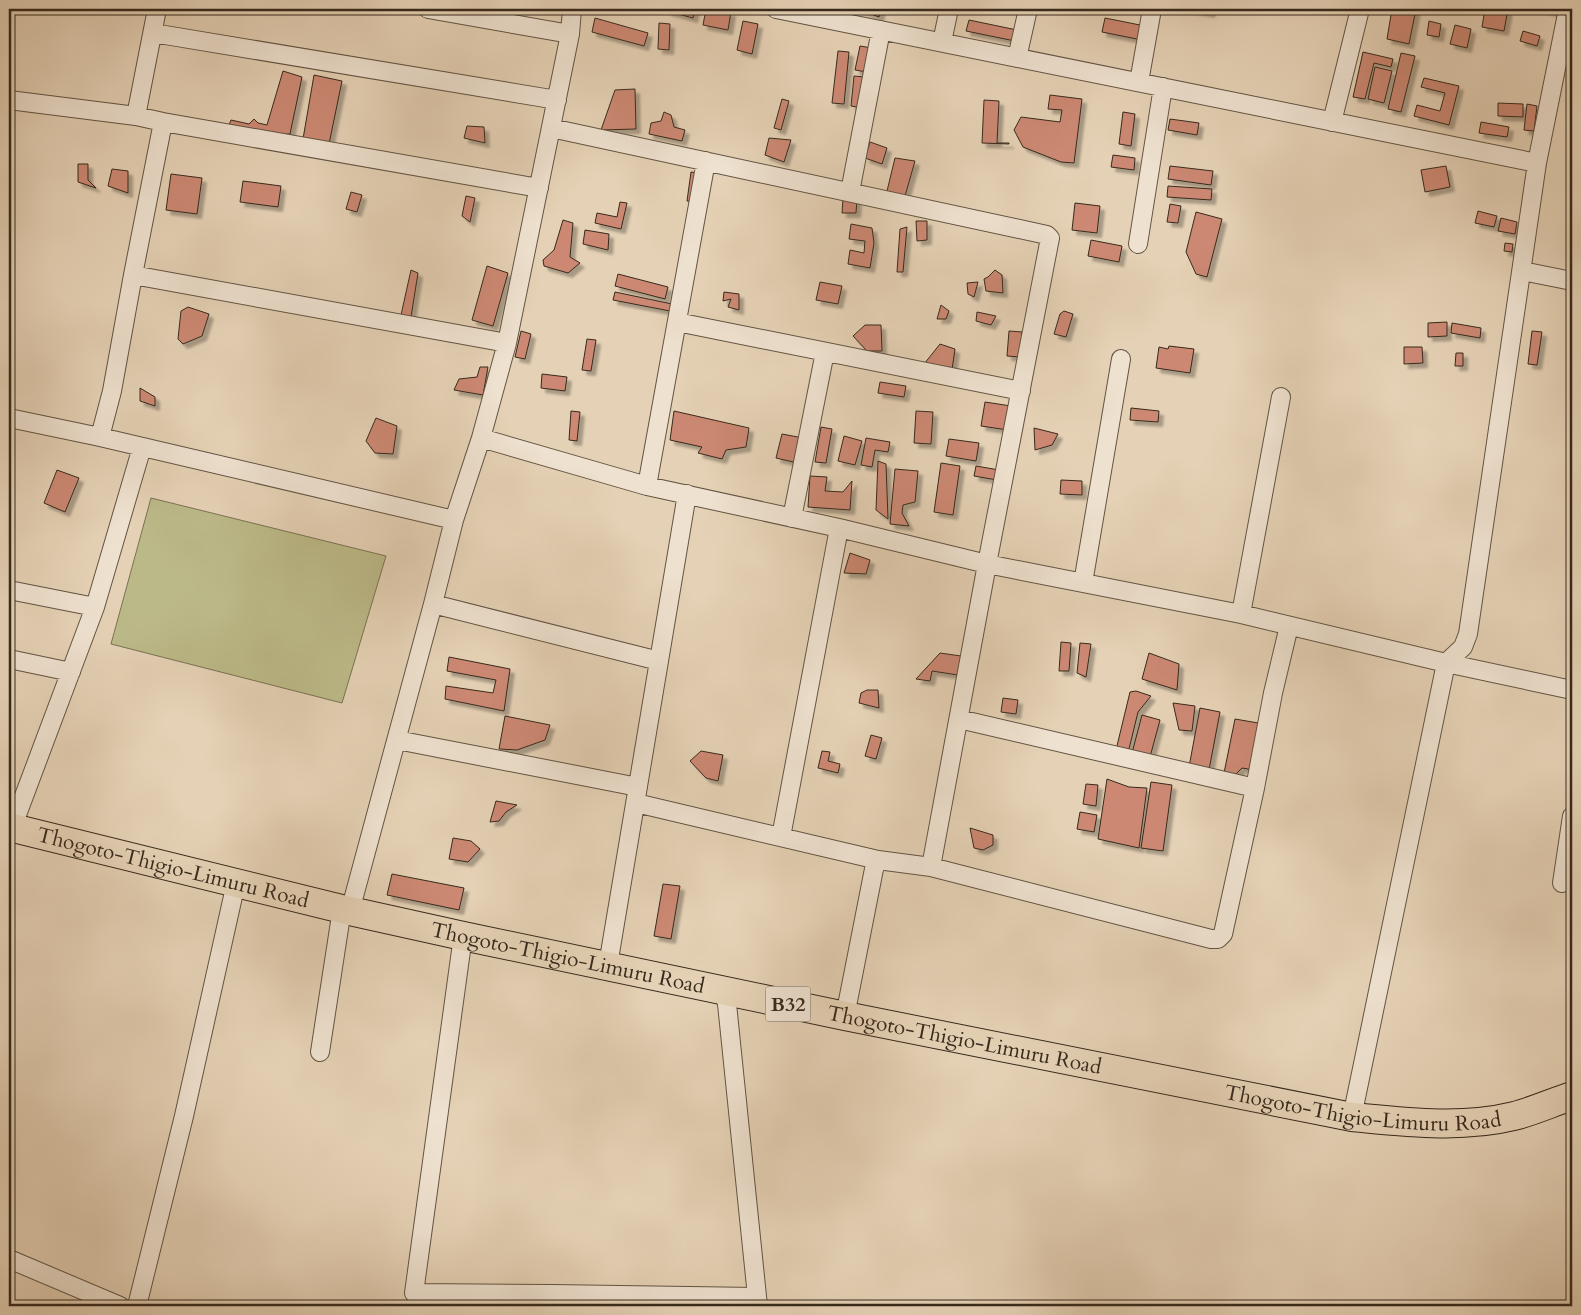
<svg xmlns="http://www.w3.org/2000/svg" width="1581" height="1315" viewBox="0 0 1581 1315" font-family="Cardo,serif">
<defs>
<filter id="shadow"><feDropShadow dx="4.5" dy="4.5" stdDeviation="1" flood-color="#0004"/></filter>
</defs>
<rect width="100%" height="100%" fill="#e5d1b5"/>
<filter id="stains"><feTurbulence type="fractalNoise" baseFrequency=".004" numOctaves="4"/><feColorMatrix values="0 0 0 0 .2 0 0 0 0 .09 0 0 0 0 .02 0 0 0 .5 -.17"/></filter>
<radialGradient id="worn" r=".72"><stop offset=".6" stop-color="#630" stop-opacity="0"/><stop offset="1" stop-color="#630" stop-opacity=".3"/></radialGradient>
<path fill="#bcb988" stroke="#797252" d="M151 498 386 556 342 703 111 644Z"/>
<path fill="#cc8873" stroke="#362a1c" filter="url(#shadow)" d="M667 9H695L693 18 667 11Z
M706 9 731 12 728 30 703 25Z
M858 9H881L879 17Z
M1189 9H1211L1210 13Z
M1392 9H1416L1409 44 1387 39Z
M1485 9H1508L1504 31 1482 27Z
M1542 9H1560L1559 14Z
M595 18 648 33 644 46 592 32Z
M1105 18 1145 26 1142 40 1102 32Z
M969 20 1017 30 1015 41 966 31Z
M743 21 758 24 752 54 737 50Z
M1429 21 1441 24 1439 37 1427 35Z
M659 23 670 24 669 50 658 49Z
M1455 25 1471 29 1467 48 1450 44Z
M1523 31 1540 36 1537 46 1520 41Z
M860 46 872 48 867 72 855 70Z
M838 51 849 52 844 104 832 103Z
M1363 52 1393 59 1391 67 1374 63 1365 99 1353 97Z
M1401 53 1415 56 1401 112 1388 109Z
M1375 67 1392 71 1384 103 1368 99Z
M283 71 302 77 290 134 271 135 229 125 231 120 249 124 254 119 258 123 267 125Z
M314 75 342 81 329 144 303 139Z
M854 76 865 77 862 108 851 106Z
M1424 78 1459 86 1449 125 1414 116 1417 105 1440 111 1445 93 1421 87Z
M635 89 636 129 601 130 615 90Z
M1050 95 1082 99 1074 163 1061 162 1023 147 1014 130 1021 117 1060 122 1062 110 1048 109Z
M782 99 789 101 781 130 774 128Z
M984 100 999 101 997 143H1009V144L982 143Z
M1498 103 1523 104V117L1498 116Z
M1527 104 1537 106 1534 131 1524 130Z
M664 112 671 115 674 127 685 130 682 141 649 134 651 123 661 121Z
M1123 112 1135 114 1131 146 1119 144Z
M1170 119 1199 123 1197 135 1168 130Z
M1481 122 1509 127 1507 137 1479 133Z
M467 126 484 127 485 143 464 138Z
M769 138 791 140 784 162 765 155Z
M870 142 887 148 882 164 865 158Z
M1113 155 1135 158 1134 170 1111 167Z
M895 158 915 161 905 196 887 191Z
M78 164H88V180L96 188 78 182Z
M1170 166 1213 171 1211 185 1168 179Z
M1446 166 1450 187 1425 192 1421 170Z
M112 169 128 171V193L108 186Z
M691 172 698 173 694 202 687 201Z
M171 174 202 178 197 214 166 210Z
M243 181 281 186 278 207 240 202Z
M1168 186 1212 189 1211 200 1167 197Z
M351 192 362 195 357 212 346 209Z
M466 196 475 198 470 222 462 216Z
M843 199H857L856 213H842Z
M620 202 627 203 621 229 595 223 597 213 617 217Z
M1075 203 1100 206 1097 233 1072 230Z
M1170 204 1181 206 1178 223 1167 222Z
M1478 211 1497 216 1494 227 1475 223Z
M1196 212 1222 219 1207 277 1196 274 1186 252Z
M1501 218 1517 222 1515 234 1498 231Z
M563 220 573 223 570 257 580 263 568 273 544 266 543 260 554 250Z
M916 221H927V240L917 241Z
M851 224 872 228 874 243 870 268 848 264 850 250 864 253 865 241 849 239Z
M907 227 903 272H897L900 229Z
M585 230 609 234 608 250 583 244Z
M1091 240 1122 246 1119 262 1088 256Z
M1505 243 1513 244 1512 252 1504 251Z
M487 266 508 273 493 326 472 320Z
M411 270 418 273 411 317 401 315Z
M995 270 1002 275 1003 293 986 291 984 279 988 277Z
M618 274 668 287 665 299 615 286Z
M820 282 842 286 838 304 816 300Z
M978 282 974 297 968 294 967 283Z
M615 292 672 304 670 311 613 300Z
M724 292 739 294V310L728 307 731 299 723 301Z
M941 305 949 311 946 319H937Z
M188 307 209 314 202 336 183 344 178 339 181 311Z
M1569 310H1572V334H1567Z
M1064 311 1073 314 1066 337 1054 334 1060 314Z
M977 312 996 316 991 325 976 321Z
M1447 322V336L1428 337V323Z
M1452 323 1481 328 1480 338 1451 333Z
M865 325H881L882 351H867L853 336Z
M521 331 531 334 525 359 515 357Z
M1009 331 1022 332 1020 357 1007 356Z
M1532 331 1542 332 1537 365 1528 364Z
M587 339 596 340 591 371 582 370Z
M940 344 955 349 952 370 924 364Z
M1169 346 1194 349 1190 373 1156 368 1159 347 1168 349Z
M1404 347H1422L1423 363 1404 364Z
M1456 353H1463V366H1455Z
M480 367H488L483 395 454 390 459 379 477 377Z
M542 374 567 377 565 391 541 388Z
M880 382 906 386 904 397 878 393Z
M140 388 155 397V406L140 401Z
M985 402 1011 406 1008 430 981 426Z
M1131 408 1159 411 1158 422 1130 420Z
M571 411 580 412 577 441 569 440Z
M674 411 749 428 746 447 726 450 722 459 698 453 702 447 670 440Z
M916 411 933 412 931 444 914 443Z
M376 418 397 426 393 454 375 453 366 441Z
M821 427 832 429 826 463 815 462Z
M1034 428 1058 434 1052 445 1035 450Z
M782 434 803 438 798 463 776 458Z
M844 436 862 441 855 465 838 461Z
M866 438 890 442 888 452 875 450 872 467 861 465Z
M949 439 979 443 976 461 946 456Z
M878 461 886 464 888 519 876 510Z
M941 463 960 466 953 515 934 512Z
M976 466 999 470 997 480 974 476Z
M895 469 918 471 915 502 903 505 902 513 909 526 890 524Z
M57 470 79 478 65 512 44 503Z
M810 476 827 477 825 491 843 492 852 481 850 510 808 507Z
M1061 480 1082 481V495L1060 494Z
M850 553 870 560 866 574 844 573Z
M1061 642 1071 643 1069 671H1059Z
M1080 643 1091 644 1086 677 1077 673Z
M940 653 961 656 958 675 932 671 930 681 916 679Z
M1149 653 1179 664 1177 690 1142 679Z
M449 657 510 669 504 711 445 699 446 686 493 693 496 680 447 671Z
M867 690H878L879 708 859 703 861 693Z
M1136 691 1151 696 1138 712 1128 753 1116 750 1130 692Z
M1003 698 1018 700 1016 714 1001 712Z
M1173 703 1195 706 1192 731 1179 730Z
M1200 708 1220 712 1209 770 1189 767Z
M1142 715 1160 720 1150 757 1132 753Z
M505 716 550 725 545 740 517 750 499 749Z
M1235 719 1264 724 1254 770 1242 768 1235 775 1224 773Z
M871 735 882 738 876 759 865 756Z
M701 751 723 755 718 781 706 778 690 761Z
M822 751 830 752 828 761 840 764 838 773 818 768Z
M1107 779 1129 787 1147 788 1139 848 1098 839Z
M1151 782 1172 785 1163 851 1141 848Z
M1086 784 1098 785 1096 806 1083 804Z
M496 801 517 805 506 812 499 821 490 822Z
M1080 812 1097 815 1094 832 1077 829Z
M970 828 993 835V845L983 850 974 848Z
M453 838 471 841 480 849 468 862 449 859Z
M392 874 464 888 459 910 387 895Z
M663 884 680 886 671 939 654 936Z"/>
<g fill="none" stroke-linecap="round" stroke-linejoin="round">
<g stroke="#625442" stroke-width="20">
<path id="minor" d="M428 9 570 34
M776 9 1537 163 1468 634 1463 647 1446 663 1352 1117
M153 33 557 100
M942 42 949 9
M1017 58 1028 9
M1139 82 1152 9
M9 100 136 116 163 122 539 188
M136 116 157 9
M163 122 133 275 507 343
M1332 122 1360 9
M551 128 1047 235 1050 238 987 564 931 867
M1537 163 1568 9
M850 192 881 30
M1138 244 1163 87
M1522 271 1572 281
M677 322 1021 391
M9 418 100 437 454 520
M100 437 112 391 133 275
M481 438 647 486 839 528 987 564 1241 614 1446 663 1572 690
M647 486 706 161
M792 518 825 352
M1083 583 1121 359
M9 590 95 607
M433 604 659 661
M1241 614 1281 397
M9 659 71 672
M959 719 1255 788
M397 740 638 787
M636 803 878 860 931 867 1211 939H1218L1223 934 1255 788 1273 693 1289 626
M12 828 95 607 142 447
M781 837 839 528
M1562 883 1572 816
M350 911 433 604 454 520 481 438 507 343 570 34 572 9
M463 936 414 1293 552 1294 757 1297
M608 965 687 494
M723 990 727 1004 758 1306
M845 1016 874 869 878 860
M320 1052 342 909
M9 1259 120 1306
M137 1306 184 1116 236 883"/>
</g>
<g stroke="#362a1c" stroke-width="30">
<g id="trunk">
<path id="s1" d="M9 827 350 911 463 936 845 1016 1352 1117C1405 1122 1461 1129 1514 1116 1534 1111 1553 1102 1572 1096"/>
</g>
</g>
<use href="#minor" stroke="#eee1cf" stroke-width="18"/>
<use href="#trunk" stroke="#e5d1b5" stroke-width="28"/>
</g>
<g text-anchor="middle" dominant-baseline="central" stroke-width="4" stroke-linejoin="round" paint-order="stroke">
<rect fill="#eee1cf" stroke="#6d6152" stroke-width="1" x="765.5" y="986.5" width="45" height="35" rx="4"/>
<g font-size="20" font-weight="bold" fill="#362a1c">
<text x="788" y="1004">B32</text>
</g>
<g font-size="21" fill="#362a1c" stroke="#eee1cf">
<text stroke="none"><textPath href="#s1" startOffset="169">Thogoto-Thigio-Limuru Road</textPath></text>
<text stroke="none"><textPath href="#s1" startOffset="574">Thogoto-Thigio-Limuru Road</textPath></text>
<text stroke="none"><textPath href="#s1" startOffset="979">Thogoto-Thigio-Limuru Road</textPath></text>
<text stroke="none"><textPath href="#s1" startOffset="1384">Thogoto-Thigio-Limuru Road</textPath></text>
</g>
</g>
<rect width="1581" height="1315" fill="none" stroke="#e5d1b5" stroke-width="30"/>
<rect x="10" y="10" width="1561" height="1295" fill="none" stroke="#362a1c" stroke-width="2.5"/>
<rect x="15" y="15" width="1551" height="1285" fill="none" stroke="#362a1c"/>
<rect width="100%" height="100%" filter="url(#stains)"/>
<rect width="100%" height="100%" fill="url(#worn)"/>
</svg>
